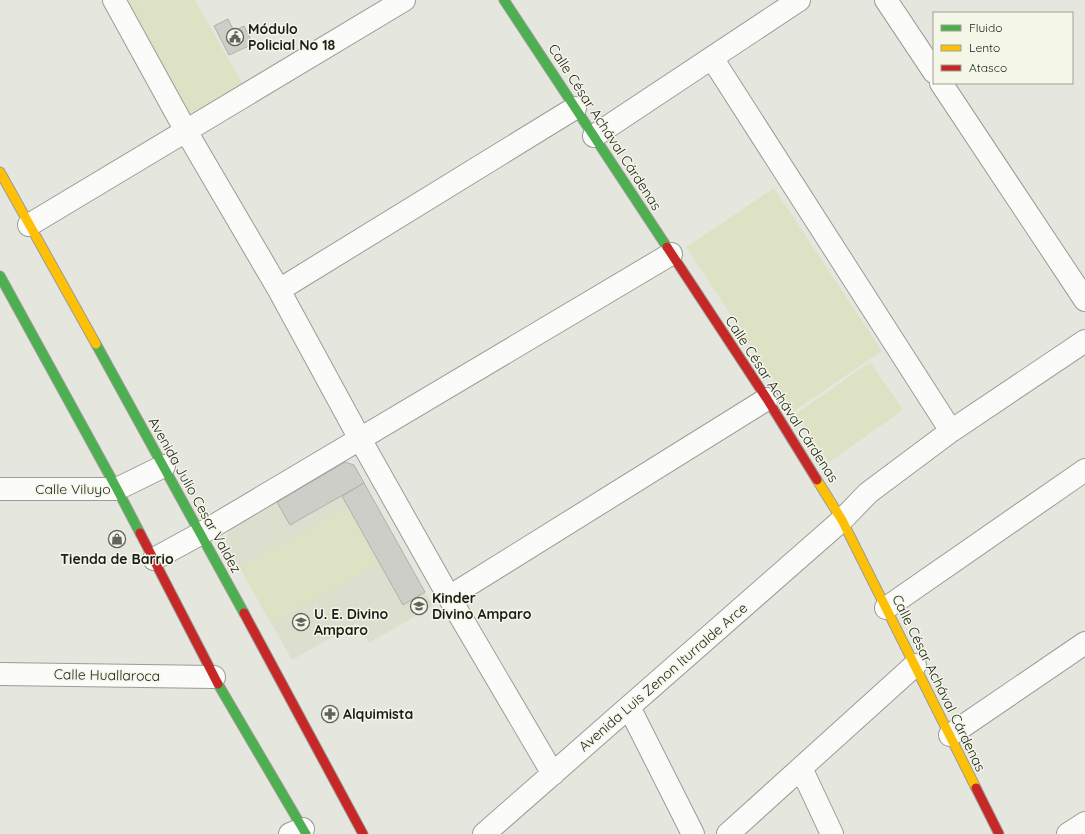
<svg xmlns="http://www.w3.org/2000/svg" width="1085" height="834" viewBox="0 0 1085 834" font-family="Quicksand,sans-serif">
<rect width="100%" height="100%" fill="#e5e6de"/>
<path fill="#dcdece" d="M345 462 354 465 433 606 369 643 357 623 292 660 227 545 226 538 230 529Z"/>
<path fill="#dde2c5" d="M128 0H195L242 83 189 114Z
M774 188 882 351 794 411 686 247Z
M870 362 903 410 829 462 796 414Z
M348 507 379 563 271 624 240 567Z"/>
<path fill="#cdcec7" stroke="#b0b1ab" d="M228 19 234 31 244 26 253 44 229 55 214 26Z
M345 462 354 465 364 483 290 525 277 502Z
M364 483 425 592 403 605 342 496Z"/>
<g fill="none" stroke-linecap="round" stroke-linejoin="round">
<g stroke="#9b9c96" stroke-width="24">
<path id="street" d="M114 0 186 131 279 290 360 439 449 597 553 774
M886 0 934 72
M712 58 951 431
M941 83 1085 300
M594 136 799 0
M29 225 404 0
M279 290 575 108
M0 489H117L164 466
M154 559 200 534 671 254
M449 597 767 399
M886 608 1085 470
M0 674 214 677
M629 707 693 834
M950 735 1085 643
M801 768 832 834
M290 834 303 829
M484 834 842 520 868 493 951 431 1085 341
M728 834 915 665
M1068 834 1085 823"/>
</g>
<g stroke="#9b9c96" stroke-width="11">
<path id="fast" d="M504 0 667 247
M0 276 117 489 140 533
M96 344 244 613
M218 684 306 834"/>
</g>
<g stroke="#9b9c96" stroke-width="11">
<path id="slow" d="M0 172 96 344
M817 480 842 520 976 788"/>
</g>
<g stroke="#9b9c96" stroke-width="11">
<path id="jam" d="M667 247 767 399 817 480
M140 533 218 684
M244 613 363 834
M976 788 999 834"/>
</g>
<use href="#street" stroke="#fbfbfa" stroke-width="22"/>
<use href="#fast" stroke="#4caf50" stroke-width="9"/>
<use href="#slow" stroke="#ffc107" stroke-width="9"/>
<use href="#jam" stroke="#c62828" stroke-width="9"/>
</g>
<defs>
<g id="civic-ring" transform="scale(0.9)"><circle r="9.5" fill="#f4f7e8" stroke="#62635d" stroke-width="1.5"/><path d="M-.6-6.5H3V-4.5H.6V-3L4-1V1h2V6H-6V1h2V-1L-.6-3ZM-1.2 2.5V6h2.4V2.5Z" fill="#62635d"/></g>
<g id="shop-ring" transform="scale(0.9)"><circle r="9.5" fill="#f4f7e8" stroke="#62635d" stroke-width="1.5"/><path d="M-5-2.5h2.3a2.7 3.5 0 0 1 5.4 0H5L5.5 6h-11ZM-1.5-2.5h3a1.5 2.3 0 0 0-3 0Z" fill="#62635d"/></g>
<g id="school-ring" transform="scale(0.9)"><circle r="9.5" fill="#f4f7e8" stroke="#62635d" stroke-width="1.5"/><path d="M0-5L7-2L0 1L-7-2ZM-4 1L0 2.5L4 1V4Q0 6-4 4Z" fill="#62635d"/></g>
<g id="pharmacy-ring" transform="scale(0.9)"><circle r="9.5" fill="#f4f7e8" stroke="#62635d" stroke-width="1.5"/><path d="M-2-6h4v4h4v4h-4v4h-4v-4h-4v-4h4Z" fill="#62635d"/></g>
</defs>
<g fill-rule="evenodd">
<use href="#civic-ring" x="235" y="37"/>
<use href="#shop-ring" x="117" y="539"/>
<use href="#school-ring" x="419" y="606"/>
<use href="#school-ring" x="301" y="622"/>
<use href="#pharmacy-ring" x="330" y="714"/>
</g>
<g text-anchor="middle" dominant-baseline="central" stroke-width="3" stroke-linejoin="round" paint-order="stroke">
<g font-size="14" font-weight="bold" fill="#1c1d18" stroke="#f4f7e8" text-anchor="start">
<text x="248" y="29">Módulo<tspan x="248" dy="16">Policial No 18</tspan></text>
<text x="117" y="559" text-anchor="middle">Tienda de Barrio</text>
<text x="432" y="598">Kinder<tspan x="432" dy="16">Divino Amparo</tspan></text>
<text x="314" y="614">U. E. Divino<tspan x="314" dy="16">Amparo</tspan></text>
<text x="343" y="714">Alquimista</text>
</g>
<g font-size="14" fill="#1c1d18" stroke="#f4f7e8">
<text transform="translate(605 127) rotate(57)">Calle César Achával Cárdenas</text>
<text transform="translate(782 399) rotate(57)">Calle César Achával Cárdenas</text>
<text x="73" y="489">Calle Viluyo</text>
<text transform="translate(195 495) rotate(61)">Avenida Julio Cesar Valdez</text>
<text transform="translate(107 675) rotate(1)">Calle Huallaroca</text>
<text transform="translate(663 677) rotate(-41)">Avenida Luis Zenon Iturralde Arce</text>
<text transform="translate(939 683) rotate(64)">Calle César Achával Cárdenas</text>
</g>
</g>
<rect x="933" y="12" width="140" height="72" fill="#f4f7e8" stroke="#9ea095"/>
<rect x="941" y="25" width="20" height="6" fill="#4caf50" stroke="#9ea095"/>
<text x="969" y="32" font-size="12" fill="#1c1d18">Fluido</text>
<rect x="941" y="45" width="20" height="6" fill="#ffc107" stroke="#9ea095"/>
<text x="969" y="52" font-size="12" fill="#1c1d18">Lento</text>
<rect x="941" y="65" width="20" height="6" fill="#c62828" stroke="#9ea095"/>
<text x="969" y="72" font-size="12" fill="#1c1d18">Atasco</text>
</svg>
